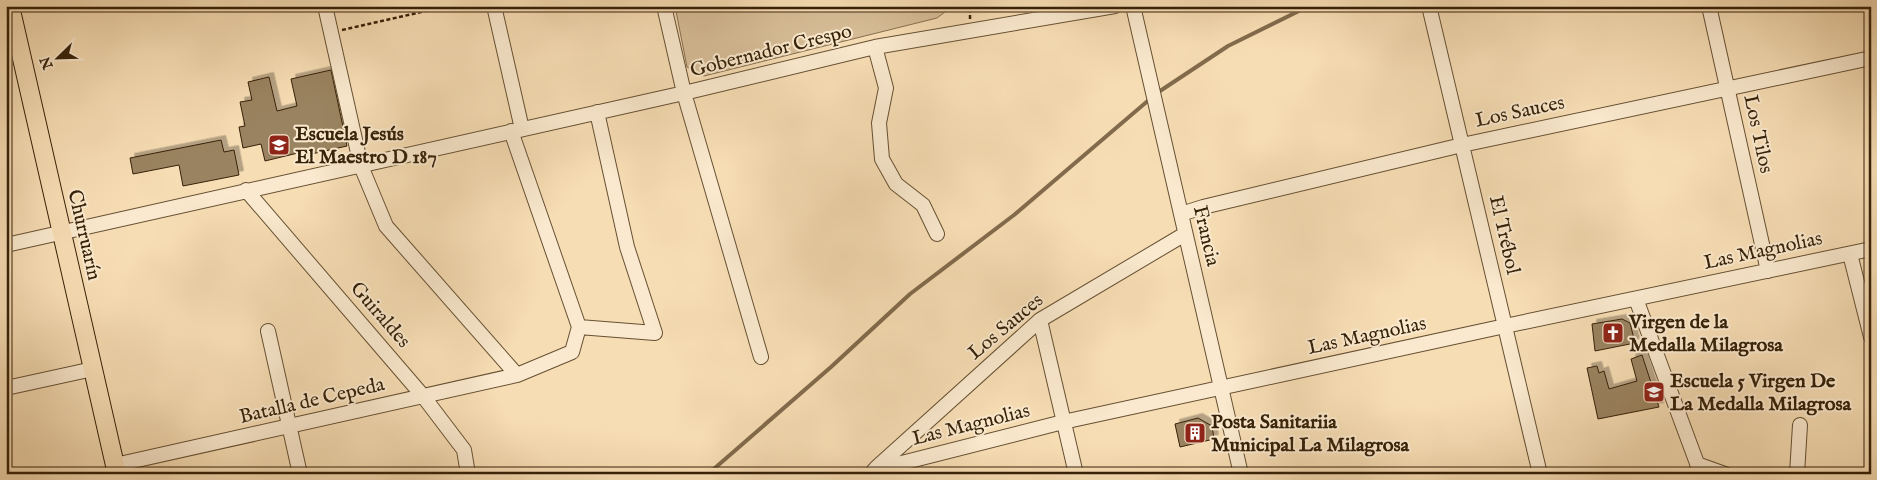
<svg xmlns="http://www.w3.org/2000/svg" width="1877" height="480" viewBox="0 0 1877 480" font-family="'IM FELL English',serif">
<defs>
<filter id="shadow"><feDropShadow dx="4.5" dy="-4.5" stdDeviation="0" flood-color="#0004"/></filter>
</defs>
<rect width="100%" height="100%" fill="#f7ddb4"/>
<filter id="stains"><feTurbulence type="fractalNoise" baseFrequency=".004" numOctaves="4"/><feColorMatrix values="0 0 0 0 .2 0 0 0 0 .09 0 0 0 0 .02 0 0 0 .5 -.17"/></filter>
<radialGradient id="worn" r=".72"><stop offset=".6" stop-color="#630" stop-opacity="0"/><stop offset="1" stop-color="#630" stop-opacity=".3"/></radialGradient>
<path fill="#d6bd97" stroke="#866f50" d="M675 6H953L937 18 704 76 687 67Z"/>
<g fill="none" stroke-linecap="round" stroke-linejoin="round">
<path stroke="#826b4c" stroke-width="4" d="M1157 93 1228 46 1309 6
M708 474 831 367 910 294 1014 215 1150 99"/>
</g>
<path fill="#9a8361" stroke="#362108" filter="url(#shadow)" d="M331 70 347 146 303 156 302 152 265 161 261 144 243 148 239 127 245 126 240 102 252 100 248 82 269 77 277 111 297 106 291 79Z
M221 140 224 152 234 150 239 175 183 186 179 165 133 174 130 158Z
M1622 319 1630 323 1635 343 1595 351 1592 324Z
M1642 355 1659 407 1598 419 1587 368 1597 366 1599 373 1604 371 1609 389 1637 381 1631 359Z
M1198 418 1212 426 1214 439 1180 447 1175 424Z"/>
<g fill="none" stroke-linecap="round" stroke-linejoin="round">
<g stroke="#665033" stroke-width="16">
<path id="minor" d="M325 6 361 166 386 226 517 375
M494 6 522 129
M664 6 684 93 761 357
M1133 6 1241 474
M1429 6 1540 474
M1709 6 1768 271
M875 47 886 88 879 123 882 159 896 184 923 205 937 234
M246 190 423 396 464 450 468 474
M1181 214 1203 207 1462 145 1871 58
M6 245 684 93 875 47 1115 6
M1850 254 1871 337
M1636 299 1701 474
M1040 320 1076 474
M579 327 655 333 627 247 597 112
M268 331 300 474
M6 388 93 369
M1697 464 1725 474
M115 465 517 375 572 352 579 327 511 131
M876 468 1040 320 1185 234
M875 474 874 470 1063 422 1505 326 1871 249
M1797 474 1800 425"/>
</g>
<g stroke="#362108" stroke-width="20">
<path id="major" d="M10 6 117 474"/>
</g>
<path stroke="#362108" stroke-width="2.5" stroke-dasharray="4 2.5" stroke-linecap="butt" d="M970 19V6
M342 30 448 6"/>
<use href="#minor" stroke="#fae9ce" stroke-width="14"/>
<use href="#major" stroke="#f7ddb4" stroke-width="18"/>
</g>
<defs>
<g id="school-square" transform="scale(1.125)"><rect x="-9" y="-9" width="18" height="18" rx="4" fill="#8f2418" stroke="#fae9ce"/><path d="M0-5L7-2L0 1L-7-2ZM-4 1L0 2.5L4 1V4Q0 6-4 4Z" fill="#fff"/></g>
<g id="church-square" transform="scale(1.125)"><rect x="-9" y="-9" width="18" height="18" rx="4" fill="#8f2418" stroke="#fae9ce"/><path d="M-1.2-6h2.4v3.5h3.3v2.4h-3.3V6h-2.4V-.1h-3.3v-2.4h3.3Z" fill="#fff"/></g>
<g id="building-square" transform="scale(1.125)"><rect x="-9" y="-9" width="18" height="18" rx="4" fill="#8f2418" stroke="#fae9ce"/><path d="M-4-6H4V6H1V3H-1V6H-4ZM-2.5-4.3h1.7v1.8h-1.7ZM.8-4.3h1.7v1.8H.8ZM-2.5-1h1.7V.8h-1.7ZM.8-1h1.7V.8H.8Z" fill="#fff"/></g>
</defs>
<g fill-rule="evenodd">
<use href="#school-square" x="279" y="145"/>
<use href="#church-square" x="1613" y="333"/>
<use href="#school-square" x="1654" y="392"/>
<use href="#building-square" x="1195" y="433"/>
</g>
<g text-anchor="middle" dominant-baseline="central" stroke-width="4" stroke-linejoin="round" paint-order="stroke">
<g font-size="20" fill="#362108" stroke="#fae9ce">
<text transform="translate(771 51) rotate(-14)">Gobernador Crespo</text>
<text transform="translate(1520 112) rotate(-12)">Los Sauces</text>
<text transform="translate(1758 134) rotate(78)">Los Tilos</text>
<text transform="translate(84 235) rotate(77)">Churruarín</text>
<text transform="translate(1504 235) rotate(77)">El Trébol</text>
<text transform="translate(1206 236) rotate(77)">Francia</text>
<text transform="translate(1763 251) rotate(-12)">Las Magnolias</text>
<text transform="translate(380 315) rotate(49)">Guiraldes</text>
<text transform="translate(1006 327) rotate(-40)">Los Sauces</text>
<text transform="translate(1367 336) rotate(-12)">Las Magnolias</text>
<text transform="translate(312 401) rotate(-13)">Batalla de Cepeda</text>
<text transform="translate(971 425) rotate(-14)">Las Magnolias</text>
</g>
<g font-size="20" font-weight="bold" fill="#362108" stroke="#fae9ce" text-anchor="start">
<text x="295" y="134">Escuela Jesús<tspan x="295" dy="23">El Maestro D 187</tspan></text>
<text x="1629" y="322">Virgen de la<tspan x="1629" dy="23">Medalla Milagrosa</tspan></text>
<text x="1670" y="381">Escuela 5 Virgen De<tspan x="1670" dy="23">La Medalla Milagrosa</tspan></text>
<text x="1211" y="422">Posta Sanitariia<tspan x="1211" dy="23">Municipal La Milagrosa</tspan></text>
</g>
</g>
<rect width="1877" height="480" fill="none" stroke="#f7ddb4" stroke-width="25"/>
<rect x="8" y="8" width="1862" height="465" fill="none" stroke="#362108" stroke-width="2.5"/>
<rect x="12" y="12" width="1852" height="455" fill="none" stroke="#362108"/>
<g transform="translate(58 58) rotate(247)" stroke="#fae9ce" stroke-width="4" paint-order="stroke">
<path d="M0-4L9 19L0 12L-9 19Z" fill="#362108"/>
<text y="-8" font-size="14" font-weight="bold" text-anchor="middle" fill="#362108">N</text>
</g>
<rect width="100%" height="100%" filter="url(#stains)"/>
<rect width="100%" height="100%" fill="url(#worn)"/>
</svg>
